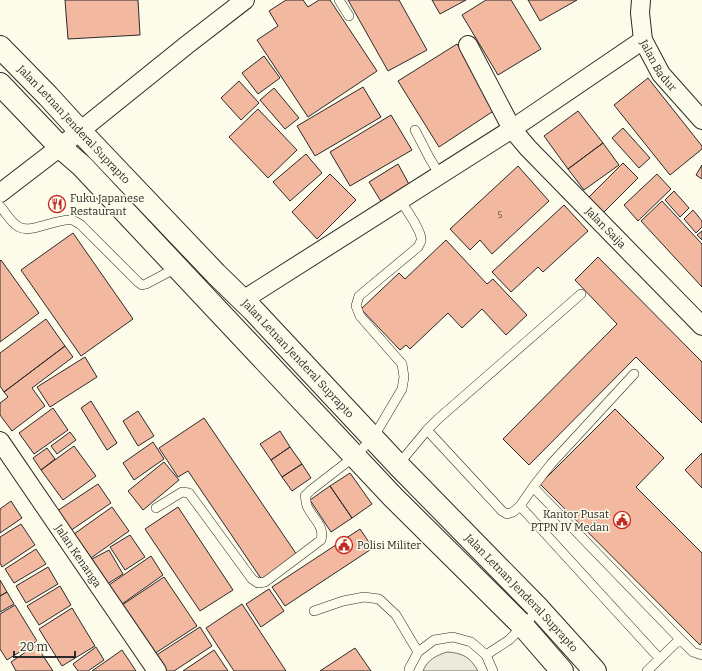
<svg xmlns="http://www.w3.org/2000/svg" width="702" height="671" viewBox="0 0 702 671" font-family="Bitter,serif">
<rect width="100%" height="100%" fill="#fdfbea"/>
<path fill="#ecebdb" stroke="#74746e" d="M447 652C463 653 470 657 478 671H423C427 660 437 655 447 652Z"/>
<path fill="#f2b8a0" stroke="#2b2b2b" d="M65 0H138L140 35 68 39Z
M286 0H303L308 7 319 0H330L377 71 308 117 257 40 278 26 269 11Z
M348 0H399L427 50 388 71Z
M432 0H466L440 14Z
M486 0H511L541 49 498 75 462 15Z
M528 0H577L540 21Z
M457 44 498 108 439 147 398 81Z
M264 56 280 78 258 94 242 73Z
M648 78 702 146V149L670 175 614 105Z
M239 81 259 103 241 120 221 98Z
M363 87 381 117 315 156 297 126Z
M274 88 299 118 285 129 260 100Z
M258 109 297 150 268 178 229 137Z
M578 111 603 143 568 169 544 136Z
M391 115 412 150 350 186 330 152Z
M623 128 650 158 639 168 612 138Z
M603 143 619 165 584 190 568 169Z
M306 154 322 173 290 201 273 182Z
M623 163 638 178 602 214 587 199Z
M398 164 410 186 382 203 369 182Z
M702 165V179L696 175Z
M518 166 549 201 492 254 480 240 470 250 450 229Z
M330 174 356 200 317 239 292 212Z
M657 174 671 189 638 221 624 205Z
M674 191 689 208 680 217 665 200Z
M662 201 702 244V287L641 221Z
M564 205 588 231 543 272 538 267 511 292 492 272Z
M693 210 702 221V227L696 233 684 219Z
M702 231V240L697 235Z
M73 233 133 319 81 356 21 270Z
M446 240 487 284 493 279 527 315 506 335 482 309 462 328 448 313 410 349 406 345 400 350 361 309 399 273 405 279Z
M598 257 702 362V423L636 357 529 465 503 439 617 324 575 280Z
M1 260 39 313 0 342V261Z
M46 319 65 346 4 392 0 386V353Z
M65 346 73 357 32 388 45 406 12 431 0 415V403L8 397 4 392Z
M85 357 97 377 50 407 37 387Z
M91 401 117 443 107 450 81 408Z
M53 408 68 430 34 454 19 433Z
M615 409 664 458 636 487 702 553V642L700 645 540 484Z
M138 411 154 436 138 446 123 421Z
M204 418 297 555 262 580 188 471 178 477 159 448Z
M280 431 290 447 271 460 260 444Z
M70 432 76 440 57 454 51 446Z
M153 442 164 459 134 480 123 463Z
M74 446 96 476 63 500 41 470Z
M290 447 302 464 282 477 271 460Z
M47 448 55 459 41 470 33 458Z
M702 453V488L685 470Z
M164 462 179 480 143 510 128 491Z
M302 464 311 478 292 491 282 477Z
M350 473 372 504 352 518 330 486Z
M98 484 111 503 67 533 54 513Z
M330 486 352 518 331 532 310 500Z
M11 501 22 518 0 533V509Z
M112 507 129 531 91 558 74 534Z
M178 507 233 590 200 611 145 529Z
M21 524 35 545 2 567 0 563V537Z
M360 529 373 548 285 606 272 587Z
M130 535 145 557 125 570 110 547Z
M36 549 46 564 14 583 5 569Z
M109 550 123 574 107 584 92 559Z
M151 556 163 575 122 604 109 585Z
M48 567 58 584 26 603 16 586Z
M164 577 197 626 154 654 122 605Z
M0 580 7 592 0 596Z
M60 586 71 605 39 625 27 606Z
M269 589 284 611 261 627 246 604Z
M7 592 14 604 0 612V596Z
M242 604 286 671H234L206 628Z
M15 605 37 641 7 660 0 649V614Z
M72 608 95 646 62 666 39 629Z
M200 627 212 646 174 671H165L155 656Z
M36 645 53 671H16L11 662Z
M96 647 104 660 88 671H78L73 664Z
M355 648 371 671H320Z
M122 650 136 671H92Z
M214 650 228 671H183Z"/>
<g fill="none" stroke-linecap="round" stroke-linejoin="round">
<g stroke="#2b2b2b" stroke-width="10">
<path id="service" d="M339 0 349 16
M415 130 430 159 440 175
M0 206C6 213 11 223 19 227 31 234 57 218 72 220 75 221 78 223 81 225L138 282 142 285 146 284 178 267
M581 294 438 419 427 430 502 511 507 514 513 512 520 506 533 487 551 464 634 374
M398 465 427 430
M533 487 680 639 693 652 702 655
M520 506 659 658
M156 508 182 492 189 493 252 579 258 583 265 582 321 540C325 525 312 518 307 506 306 503 306 499 305 496L311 490 355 456 373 438 402 389 404 377 402 364 360 316 356 306 359 296 418 247C419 245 420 243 421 241 423 232 405 208 400 200
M314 611 343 601 364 597 379 599 396 615 418 652
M486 655 509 640 539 609
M409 671V669L418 652 434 640 453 637 471 642 486 655 493 671
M647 671 680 639"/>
</g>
<g stroke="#2b2b2b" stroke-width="20">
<g id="minor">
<path id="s1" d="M641 0 640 13 643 40 661 74 702 120"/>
<path id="s2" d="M468 45 512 129 528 148 702 326"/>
<path d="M0 193 60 147 188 44 245 0"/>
<path d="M243 300 512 129 643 40"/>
<path id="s3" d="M0 441 157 671"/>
</g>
</g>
<g stroke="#2b2b2b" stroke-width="24">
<g id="primary">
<path id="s4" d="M0 47 48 96 80 131 216 274 253 310 398 465 539 609 595 671"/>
<path d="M0 84 60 147 82 166 393 497 523 626 562 671"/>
</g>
</g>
<use href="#service" stroke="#fdfbea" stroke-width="9"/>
<use href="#minor" stroke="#fdfbea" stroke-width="18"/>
<use href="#primary" stroke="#fdfbea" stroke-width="22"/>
</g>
<defs>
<g id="restaurant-ring" transform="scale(0.9)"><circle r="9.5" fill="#fdfbea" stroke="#c62828" stroke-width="1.5"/><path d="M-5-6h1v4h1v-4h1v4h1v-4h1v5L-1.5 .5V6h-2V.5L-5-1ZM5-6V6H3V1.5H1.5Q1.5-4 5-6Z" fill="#c62828"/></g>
<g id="civic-ring" transform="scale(0.9)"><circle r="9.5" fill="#fdfbea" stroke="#c62828" stroke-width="1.5"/><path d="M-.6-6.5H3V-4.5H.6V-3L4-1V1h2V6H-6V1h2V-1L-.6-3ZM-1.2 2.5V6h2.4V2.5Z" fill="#c62828"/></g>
</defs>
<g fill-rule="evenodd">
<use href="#restaurant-ring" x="57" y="204"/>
<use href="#civic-ring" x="622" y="520"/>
<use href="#civic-ring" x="344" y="545"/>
</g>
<g text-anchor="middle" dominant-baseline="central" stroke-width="3" stroke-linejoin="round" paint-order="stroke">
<g font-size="9" fill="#5d4e48">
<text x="500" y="215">5</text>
</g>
<g font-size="11" fill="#2b2b2b" stroke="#fdfbea">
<text stroke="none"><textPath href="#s1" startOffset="70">Jalan Badur</textPath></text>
<text stroke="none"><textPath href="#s4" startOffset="107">Jalan Letnan Jenderal Suprapto</textPath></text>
<text stroke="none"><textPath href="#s2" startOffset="231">Jalan Saija</textPath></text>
<text stroke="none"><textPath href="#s4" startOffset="431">Jalan Letnan Jenderal Suprapto</textPath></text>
<text stroke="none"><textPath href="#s3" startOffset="139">Jalan Kenanga</textPath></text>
<text stroke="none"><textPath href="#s4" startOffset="755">Jalan Letnan Jenderal Suprapto</textPath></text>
</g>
<g font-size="11" fill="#2b2b2b" stroke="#fdfbea" text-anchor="start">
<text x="70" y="198">Fuku Japanese<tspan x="70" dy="13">Restaurant</tspan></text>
<text x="609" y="514" text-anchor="end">Kantor Pusat<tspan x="609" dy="13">PTPN IV Medan</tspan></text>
<text x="357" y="545">Polisi Militer</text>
</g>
</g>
<path d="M14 651v6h61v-6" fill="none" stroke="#2b2b2b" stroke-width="2"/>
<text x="20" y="651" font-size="12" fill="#2b2b2b" stroke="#fdfbea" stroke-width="3" paint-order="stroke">20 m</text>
</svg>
